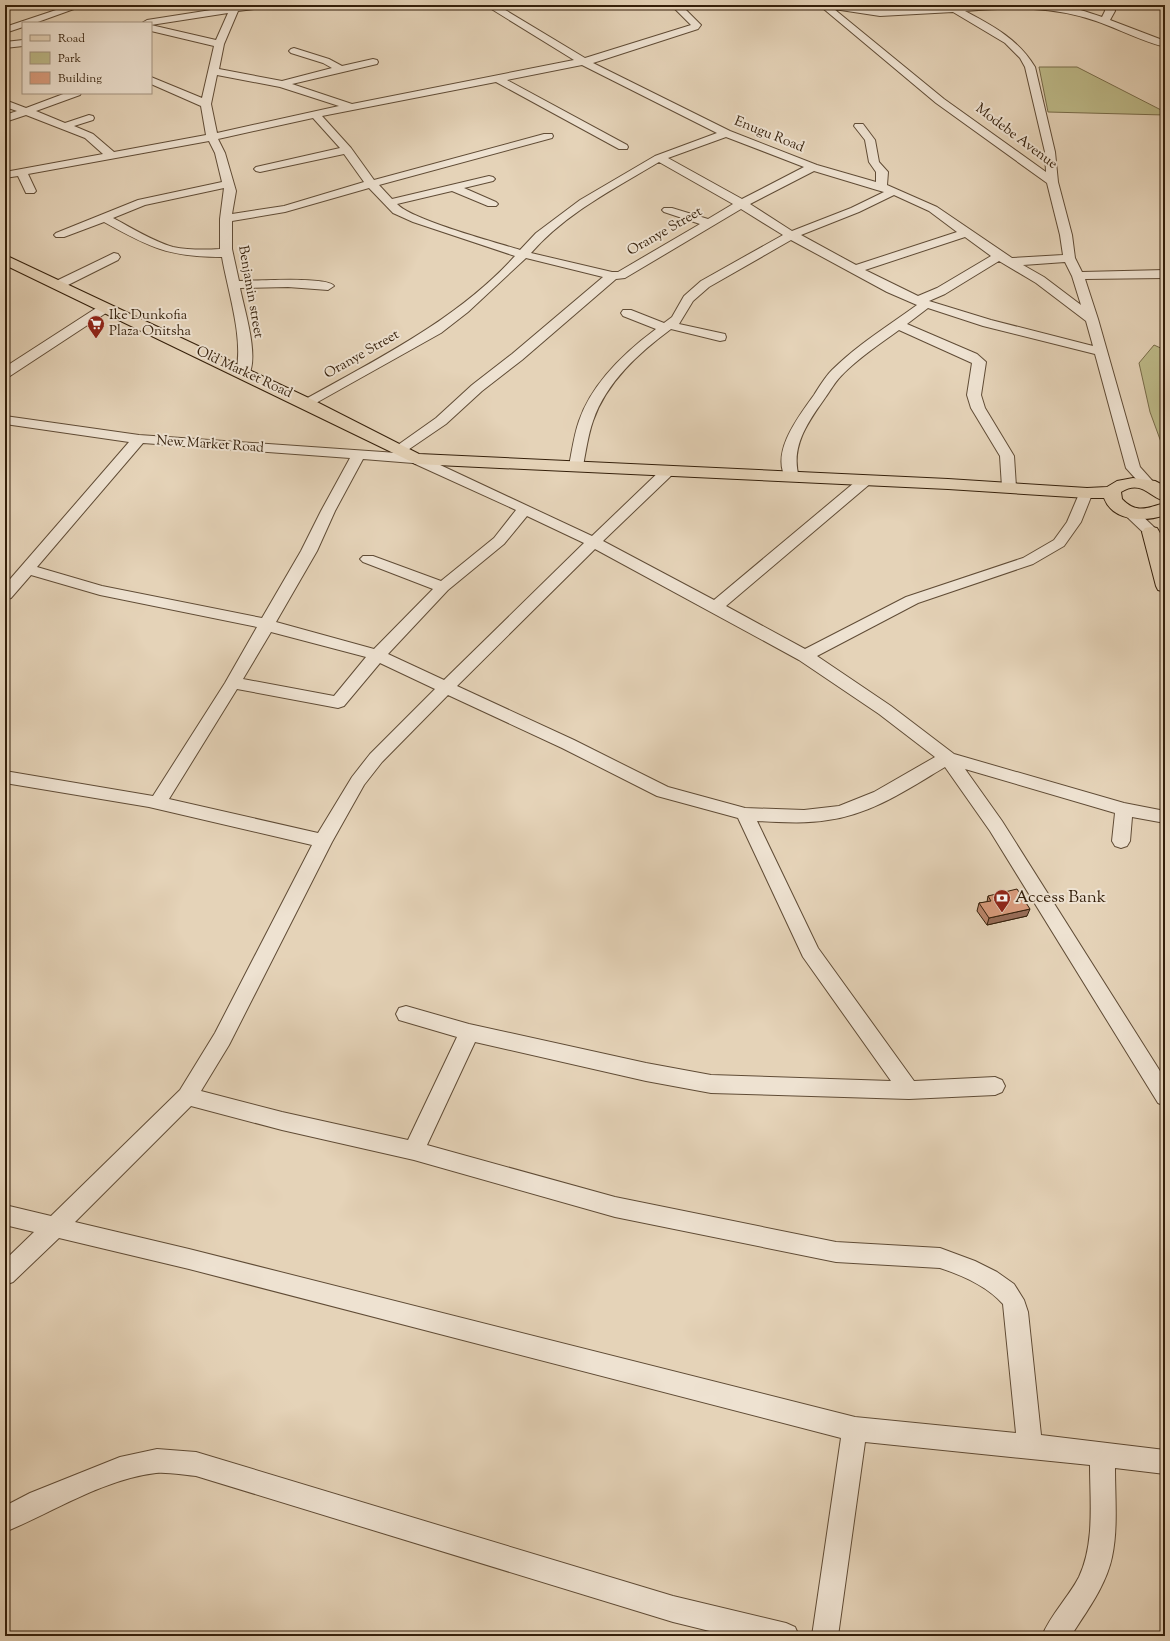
<svg xmlns="http://www.w3.org/2000/svg" width="1170" height="1641" viewBox="0 0 1170 1641" font-family="'Sorts Mill Goudy',serif">
<rect width="100%" height="100%" fill="#e5d3b8"/>
<filter id="stains"><feTurbulence type="fractalNoise" baseFrequency=".005" numOctaves="4"/><feColorMatrix values="0 0 0 0 .2 0 0 0 0 .09 0 0 0 0 .02 0 0 0 .5 -.17"/></filter>
<radialGradient id="worn" r=".72"><stop offset=".6" stop-color="#630" stop-opacity="0"/><stop offset="1" stop-color="#630" stop-opacity=".3"/></radialGradient>
<path fill="#bdba89" stroke="#786c4a" d="M1039 67H1077L1165 112V115L1048 112Z
M1154 345 1165 350V453L1150 412 1139 363Z"/>
<g fill="none" stroke-linecap="round" stroke-linejoin="round">
<g stroke="#604c36" stroke-width="2">
<path id="minor" d="M5 5H11L6 8Z
M71 5H85L35 23H23V27L5 33V27Z
M243 5H266L261 8 238 11 224 44 219 69 282 81 332 68 323 63 291 53 289 51 291 49 294 48 329 59 342 66 373 59 377 60 378 62 377 64 292 84 352 104 574 60 485 5H497L585 58 691 25 671 5H681L701 25 698 29 593 63 730 131 817 165 876 182V172L869 162 865 140 854 126 855 124H863L875 140 879 162 888 172 887 185 937 207 1012 258 1063 255 1060 235 1047 183 936 103 819 5C848 5 875 11 904 10 954 9 1005 1 1055 5 1071 6 1087 12 1102 17L1105 11 1104 5H1114L1115 11 1110 20 1165 41V47C1141 41 1119 29 1096 21 1052 6 1010 7 965 11 993 26 1018 39 1035 67L1055 152 1058 182 1072 235 1075 258 1082 272 1165 270V278L1085 279 1098 319 1140 467 1157 486 1155 489H1145L1126 468 1095 354 983 326 928 308 907 324 977 354 986 362 981 395 985 408 1014 456 1016 487 1014 490H1004L1002 487 1000 456 971 408 967 395 972 363 899 330C880 344 858 358 841 376 835 382 830 391 825 398 808 422 790 447 799 477L797 480H787C769 454 799 416 814 395 819 387 825 377 832 370 857 345 888 326 917 305L887 292 791 240 709 287 693 301 679 324 725 334 726 337 725 340 720 341 671 329C640 352 606 382 593 421 588 435 586 451 583 466L581 469H571L569 466C572 451 574 435 579 421 592 383 625 352 656 329L623 316 621 313 623 310H631L664 323 672 317 684 296 701 281 783 235 741 209 625 278 616 279 522 360 482 391 446 424 402 454 421 456 592 536 664 467H674L676 470 674 473 603 541 714 600 861 477H871L873 480 871 483 726 606 805 649 906 597 1023 558 1054 540 1067 522 1079 494H1089L1091 497 1081 522 1064 546 1033 564 918 603 817 656 891 706 954 754 1124 803 1165 811V823L1132 817 1130 841 1127 846 1121 848 1115 846 1112 841 1115 813 965 769 1002 821 1165 1079V1106L1158 1103 990 831 945 767C908 789 872 814 828 820 805 824 781 822 757 821L818 948 914 1081 995 1077 1002 1080 1005 1086 1002 1092 995 1095 909 1099 711 1093 646 1081 475 1042 427 1145 615 1197 836 1242 940 1248 975 1261 997 1272 1014 1284 1024 1300 1028 1312 1041 1435 1165 1450V1474L1115 1468C1115 1498 1118 1529 1112 1557 1106 1586 1086 1612 1071 1636H1042C1051 1614 1068 1598 1079 1577 1095 1543 1090 1501 1090 1465L865 1442 838 1636H812L841 1438 189 1269 59 1238 13 1282 5 1285V1260L34 1232 5 1225V1205L51 1216 180 1090 215 1033 312 845 149 807 5 783V771L153 796 225 683 257 627 100 595 31 575 11 598 5 600V585L129 442 5 424V416L139 435 397 453 393 450 395 447 436 418 472 385 512 354 603 277 526 258 468 312 441 333 307 408 302 407 300 404 302 401C377 359 457 320 515 256L413 222 393 213 369 188 285 212 232 221V249L239 281C253 281 328 276 334 286L328 290 288 287 240 288C244 309 260 358 248 376H238L236 373C244 338 228 292 222 257 168 257 149 247 104 222L64 237H56L54 235 56 233 138 200 222 182 215 153 209 141 28 174 36 191 34 193H26L18 176 5 178V172L103 154 85 138 26 115 5 122V115L17 111 5 107V100L26 108 66 93H81L80 95 36 111 65 123 89 115 93 116 94 118 93 120 74 126 93 134 114 152 206 135 201 106 151 84V77L202 98 214 46 151 31V23H142L147 20ZM834 9 880 16 953 12 1005 43 1020 58 1025 67 1045 152 1046 172 944 99ZM228 13 216 40 151 25ZM582 65 717 133 655 156 580 200 536 233 520 250C495 242 412 220 397 204L452 191 488 206H496L498 204 496 202 464 188 493 181 495 179 493 177 489 176 392 199 379 185 552 138 553 136 552 134H544L374 180 351 148 322 116 496 82 619 149H627L628 147 627 145 507 80ZM217 75 280 87 339 106 217 133 211 104ZM313 118 340 148 256 167 254 169 256 171 260 172 344 154 364 182 284 206 232 214 236 191 225 153 218 139ZM726 137 804 167 742 199 668 158ZM659 162 733 204 708 219 672 208H664L662 210 664 212 700 224 618 272H612L531 253C566 213 614 189 659 162ZM814 171 877 190 884 192 851 208 792 231 750 204ZM224 188 220 219V249C205 250 188 250 173 247 152 241 132 228 113 218L145 205ZM894 195 929 211 957 232 856 265 801 235 859 212ZM965 237 991 256 937 288 918 296 865 270ZM999 261 1036 283 1086 321 1093 346 991 320 929 301 945 294ZM1065 262 1072 276 1081 305 1044 277 1023 265ZM143 443 350 458 321 511 301 551 262 618 102 586 37 567ZM363 459 413 463 516 510 494 538 441 581 373 556H363L360 559 363 562 433 589 374 649 276 622 317 551 335 511ZM527 516 584 543 444 680 388 654 448 590 504 544ZM595 549 799 660 879 714 935 757 874 792 839 806 804 810 745 808 668 787 574 740 457 686ZM271 632 366 657 334 696 243 679ZM380 663 435 689 370 754 352 777 318 833 169 799 237 689 338 708 344 706ZM448 695 562 748 657 796 738 818 803 957 891 1081 711 1075 646 1063 469 1024 406 1006 399 1008 396 1014 399 1020 457 1037 408 1140 282 1112 201 1091 229 1045 332 842 364 785 382 762ZM191 1106 282 1130 414 1160 615 1217 836 1262 940 1268C962 1275 988 1287 1003 1304L1016 1433 855 1417 189 1249 75 1222Z
M23 40V46L5 48V42Z
M114 253 118 254 120 257 118 260 62 288 58 289 52 285 54 282Z
M105 304 111 308 109 311 10 376 5 377V367L101 305Z
M1130 508 1135 509 1156 529 1158 532 1156 535H1146L1125 515 1123 512 1125 509Z
M157 1449 196 1452 673 1596 786 1623 795 1627 799 1636H730L673 1622 196 1476C183 1475 169 1472 156 1473 104 1479 53 1512 5 1532V1506L30 1493 120 1457Z"/>
</g>
<g stroke="#341f0a" stroke-width="2">
<path id="major" d="M5 255 313 400 419 454 948 479 1087 488 1107 487 1117 481 1133 478 1155 481 1165 486V501C1150 498 1142 479 1121 492L1122 499C1137 515 1149 507 1165 503V515C1145 522 1113 522 1104 498H1087L948 489 416 464 5 265Z
M1151 527 1157 528C1169 545 1165 572 1165 592L1158 590 1156 586 1142 532 1145 528Z"/>
</g>
<use href="#minor" fill="#eee2d1" fill-rule="evenodd"/>
<use href="#major" fill="#e5d3b8" fill-rule="evenodd"/>
</g>
<path fill="#bb866c" stroke="#341f0a" d="M988 896 1027 916 987 925 977 911 979 903 987 902Z"/>
<path fill="#986d58" stroke="#341f0a" d="M1030 909 1027 916 987 925 989 918Z"/>
<path fill="#d99c7d" stroke="#341f0a" d="M1017 889 1030 909 989 918 979 903 991 901 988 896Z"/>
<defs>
<g id="supermarket-pin" transform="scale(0.9)"><path d="M0 17L-7.5 6A9.5 9.5 0 1 1 7.5 6Z" fill="#8f2418" stroke="#eee2d1"/><path d="M-6-5.5h2.5l.6 2H6L4.5 2H-2.5L-4.4-4H-6ZM-1.5 3.2a1.3 1.3 0 1 0 .1 0ZM3 3.2a1.3 1.3 0 1 0 .1 0Z" fill="#fff"/></g>
<g id="bank-pin" transform="scale(0.9)"><path d="M0 17L-7.5 6A9.5 9.5 0 1 1 7.5 6Z" fill="#8f2418" stroke="#eee2d1"/><path d="M-6-4H6V4H-6ZM0-2.3a2.3 2.3 0 1 0 0 4.6a2.3 2.3 0 1 0 0-4.6Z" fill="#fff"/></g>
</defs>
<g fill-rule="evenodd">
<use href="#supermarket-pin" x="96" y="324"/>
<use href="#bank-pin" x="1002" y="898"/>
</g>
<g text-anchor="middle" dominant-baseline="central" stroke-width="4" stroke-linejoin="round" paint-order="stroke">
<g font-size="14" fill="#341f0a" stroke="#eee2d1">
<text transform="translate(769 135) rotate(22)">Enugu Road</text>
<text transform="translate(1016 137) rotate(37)">Modebe Avenue</text>
<text transform="translate(665 232) rotate(-30)">Oranye Street</text>
<text transform="translate(250 292) rotate(80)">Benjamin street</text>
<text transform="translate(362 355) rotate(-30)">Oranye Street</text>
<text transform="translate(244 373) rotate(25)">Old Market Road</text>
<text transform="translate(210 445) rotate(4)">New Market Road</text>
</g>
<g font-size="14" fill="#341f0a" stroke="#eee2d1" text-anchor="start">
<text x="109" y="316">Ike Dunkofia<tspan x="109" dy="16">Plaza Onitsha</tspan></text>
</g>
<g font-size="17" fill="#341f0a" stroke="#eee2d1" text-anchor="start">
<text x="1015" y="898">Access Bank</text>
</g>
</g>
<rect width="1170" height="1641" fill="none" stroke="#e5d3b8" stroke-width="20"/>
<rect x="6" y="6" width="1158" height="1629" fill="none" stroke="#341f0a" stroke-width="2"/>
<rect x="10" y="10" width="1150" height="1621" fill="none" stroke="#341f0a"/>
<rect x="22" y="22" width="130" height="72" fill="#eee2d1" stroke="#a49481"/>
<rect x="30" y="35" width="20" height="6" fill="#e5d3b8" stroke="#a49481"/>
<text x="58" y="42" font-size="12" fill="#341f0a">Road</text>
<rect x="30" y="52" width="20" height="12" fill="#bdba89" stroke="#a49481"/>
<text x="58" y="62" font-size="12" fill="#341f0a">Park</text>
<rect x="30" y="72" width="20" height="12" fill="#d99c7d" stroke="#a49481"/>
<text x="58" y="82" font-size="12" fill="#341f0a">Building</text>
<rect width="100%" height="100%" filter="url(#stains)"/>
<rect width="100%" height="100%" fill="url(#worn)"/>
</svg>
